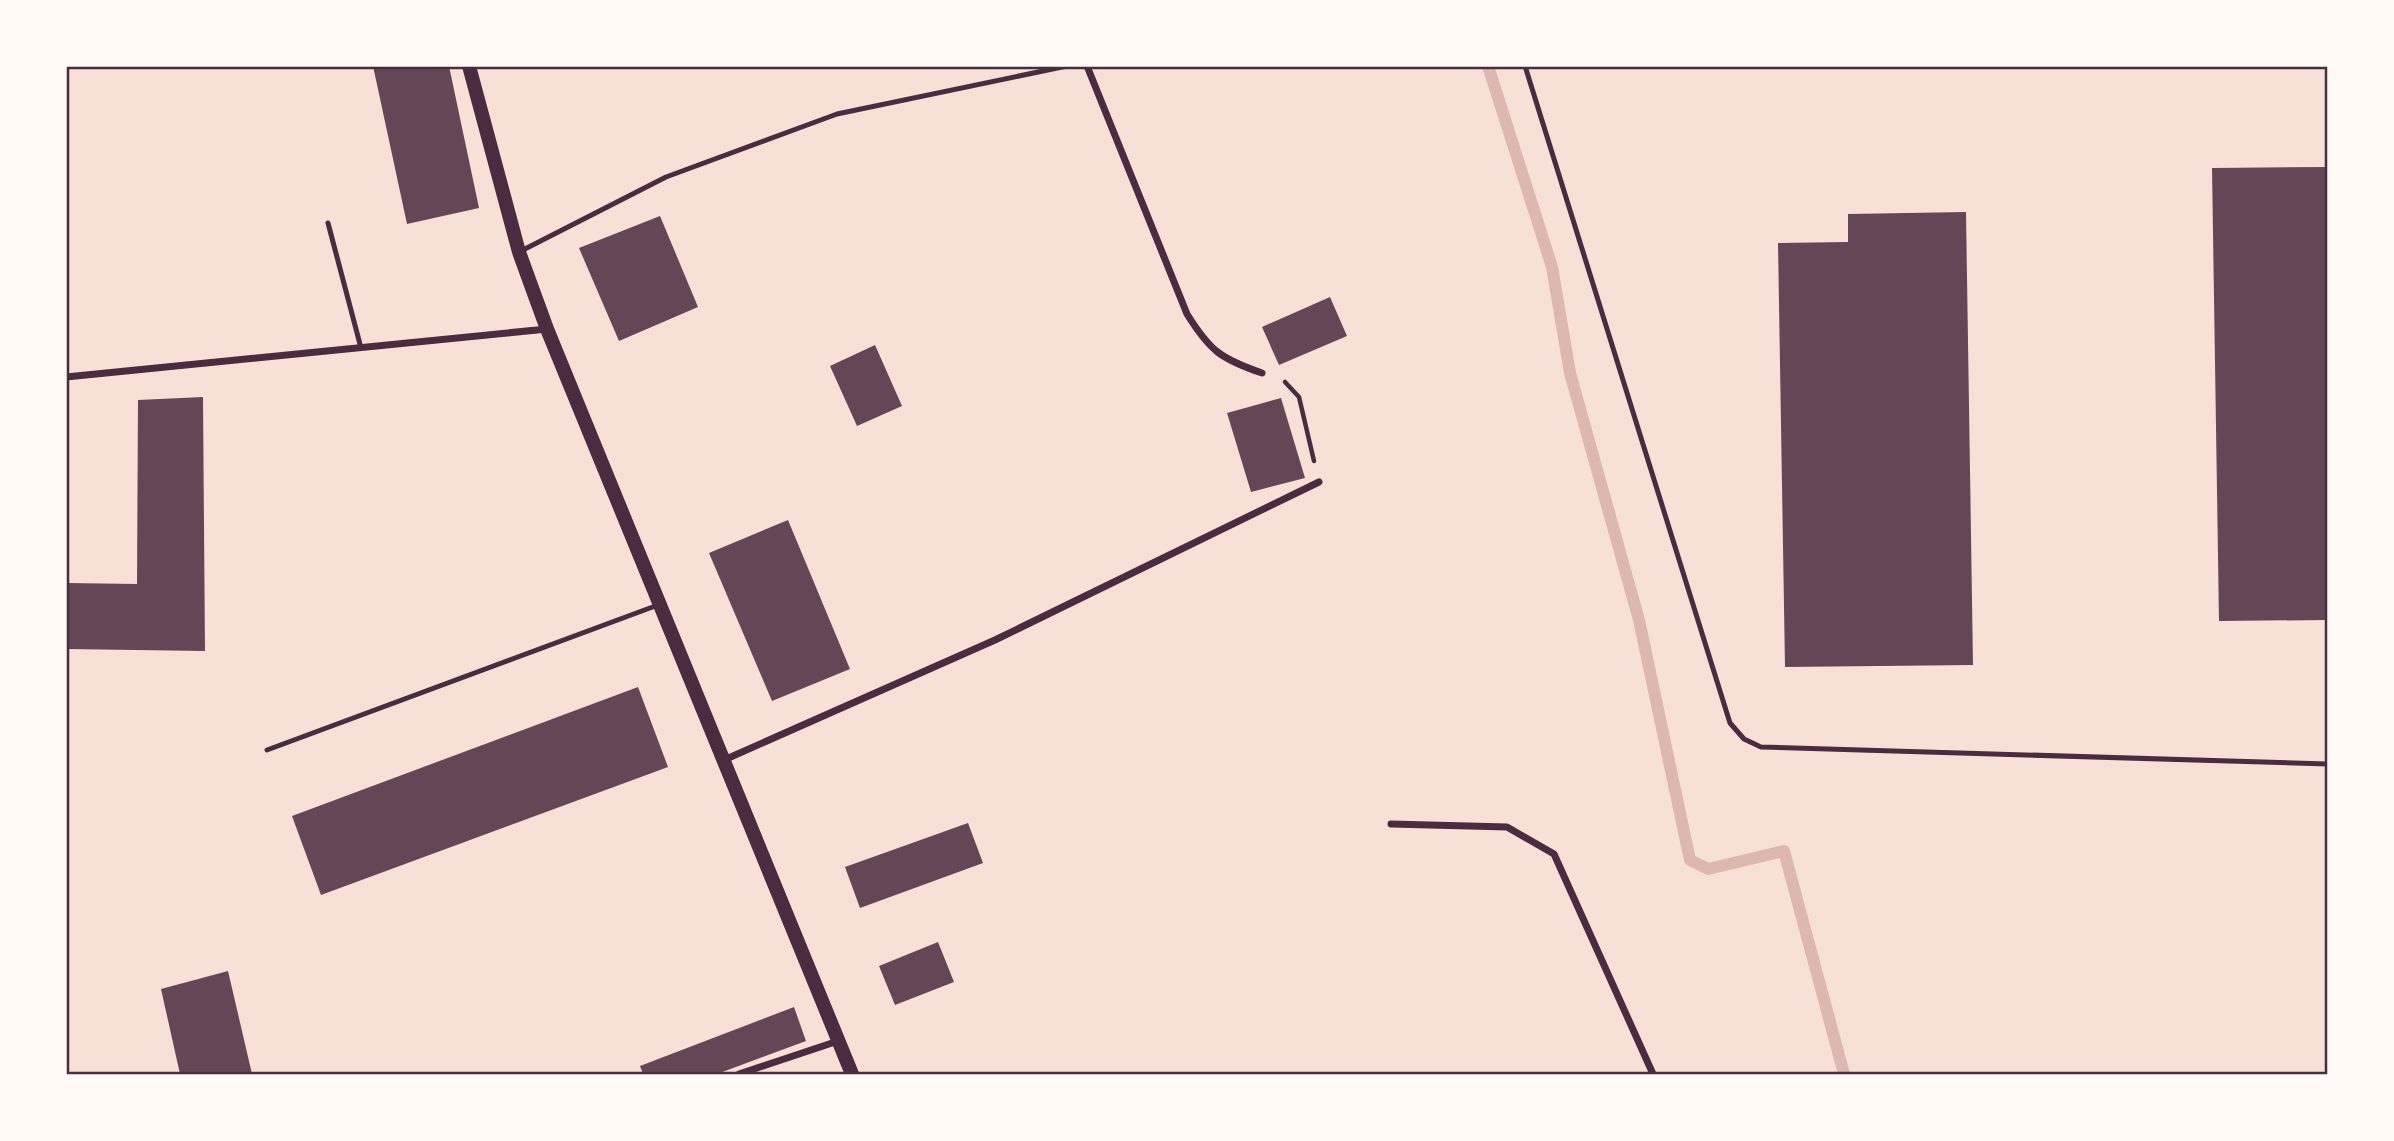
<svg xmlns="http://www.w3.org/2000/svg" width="2394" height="1141" viewBox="0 0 2394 1141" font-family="Poppins,sans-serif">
<rect width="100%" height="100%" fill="#f7e1d7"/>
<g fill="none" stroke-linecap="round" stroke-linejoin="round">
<path stroke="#dcb8b0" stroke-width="12" d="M1488 66 1552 267 1570 373 1639 620 1690 860 1708 869 1784 851 1844 1074"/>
</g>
<path fill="#644757" d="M373 66H449L479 208 407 224Z
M2328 167V620L2219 621 2212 168Z
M1966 212 1973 665 1785 667 1778 243 1848 242V214Z
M660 216 698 307 619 341 579 248Z
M1330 297 1347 336 1279 365 1262 327Z
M875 345 902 406 857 426 830 366Z
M203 397 205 651 66 649V583L137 584 138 400Z
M1281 398 1305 478 1251 492 1227 413Z
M788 520 850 669 772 701 709 553Z
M638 687 668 767 321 895 292 816Z
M968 823 983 863 860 908 845 867Z
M938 942 954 982 895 1005 879 966Z
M228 971 252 1074H180L161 989Z
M794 1007 806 1041 717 1074H643L640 1066Z"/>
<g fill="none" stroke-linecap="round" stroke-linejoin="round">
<path stroke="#4a2c40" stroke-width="4.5" d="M1285 382 1299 397 1314 461"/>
<path stroke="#4a2c40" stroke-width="5" d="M1525 66 1730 723 1744 739 1761 747 2328 764
M328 223 361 348
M519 252 666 177 837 114 1067 66
M267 750 658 605"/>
<path stroke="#4a2c40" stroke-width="7" d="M1087 66 1187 314C1210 351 1221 359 1262 373
M66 377 547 329
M724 760 995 640 1319 482
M1391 824 1507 827 1554 854 1653 1074
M739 1074 838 1041"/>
<path stroke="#4a2c40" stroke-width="14" d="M469 66 519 252 547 329 852 1074"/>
</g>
<rect width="2394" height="1141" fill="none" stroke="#fffaf5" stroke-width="136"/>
<rect x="68" y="68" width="2258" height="1005" fill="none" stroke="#4a2c40" stroke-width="2.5"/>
</svg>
